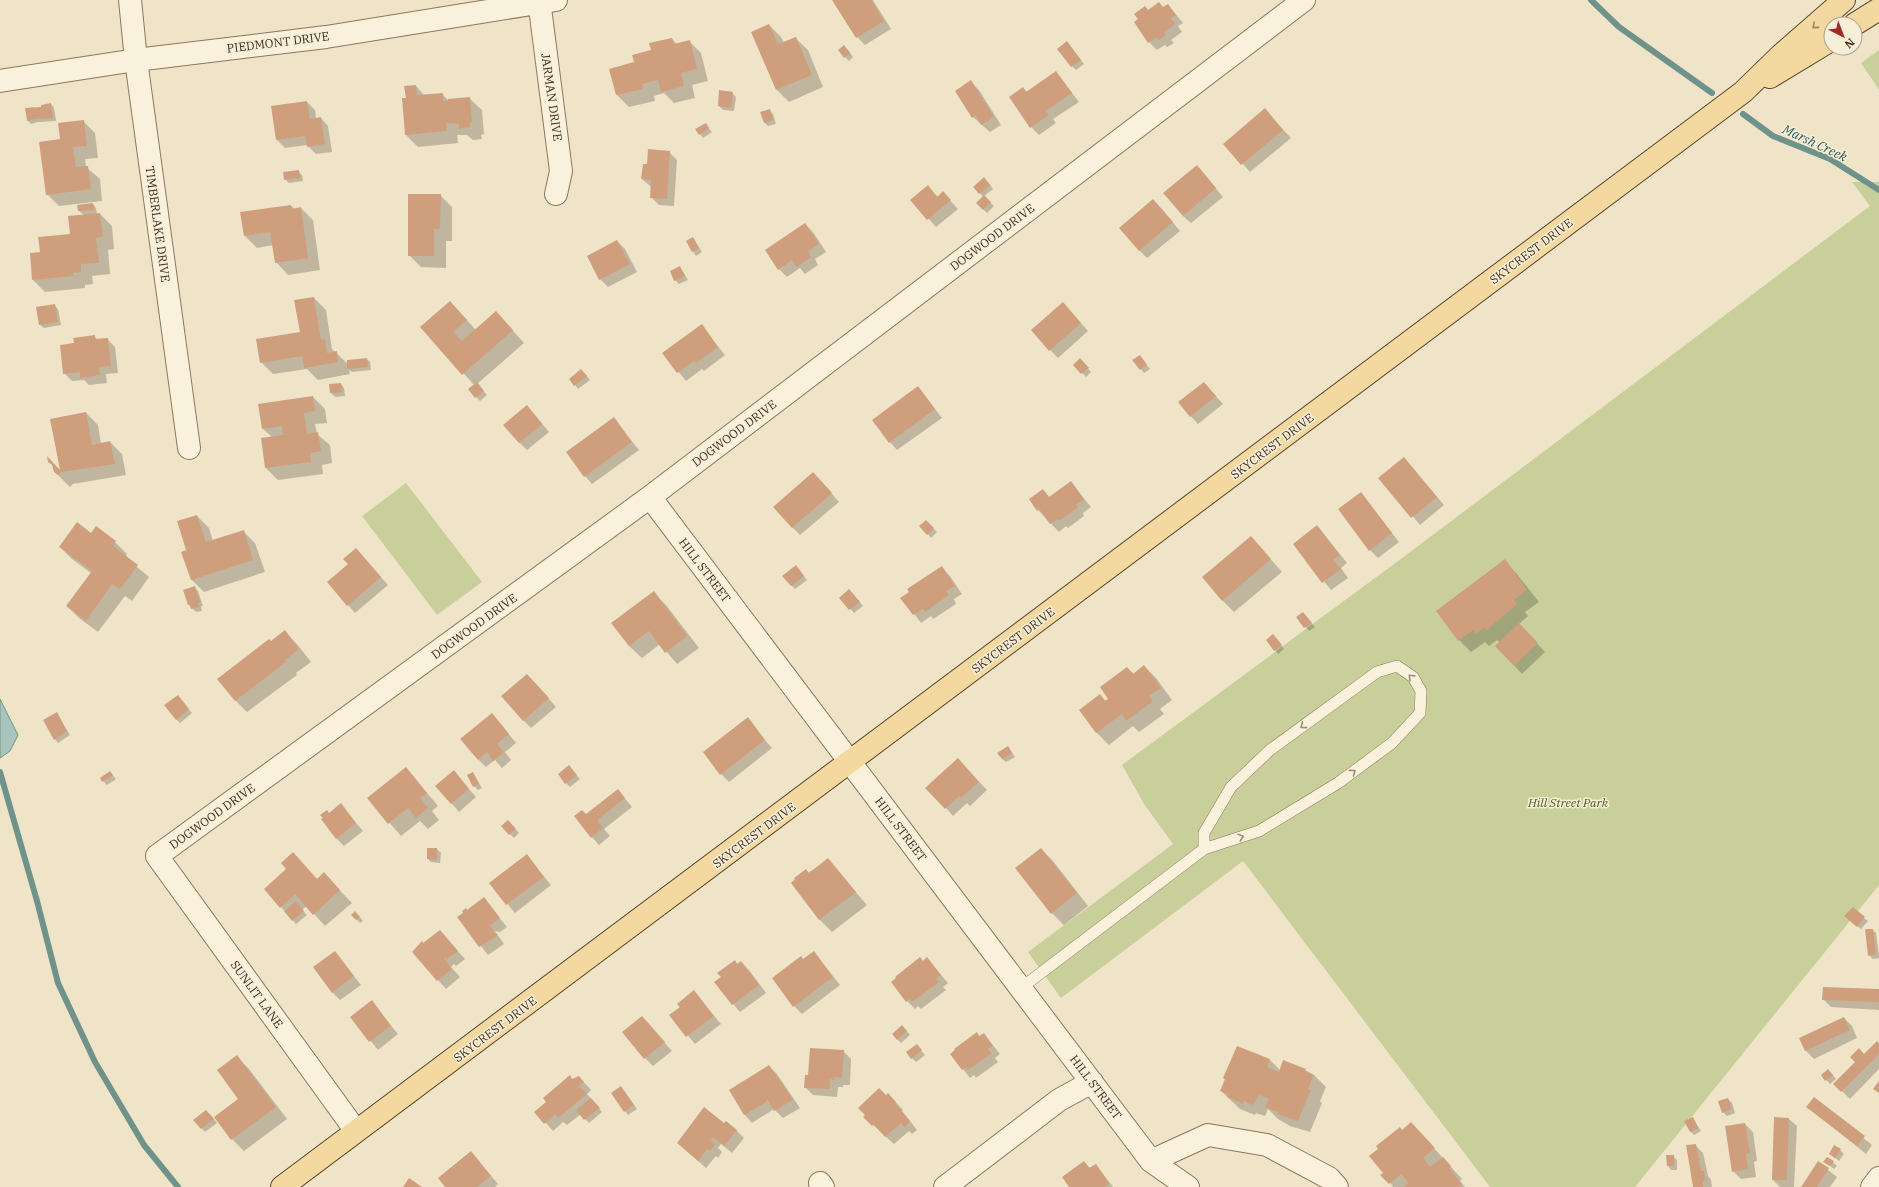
<svg xmlns="http://www.w3.org/2000/svg" width="1879" height="1187" viewBox="0 0 1879 1187" font-family="'IBM Plex Serif',serif">
<rect width="100%" height="100%" fill="#f0e4c8"/>
<path fill="#c9cf9b" d="M1879 50V90L1861 63Z
M1852 182H1879V885L1635 1187H1490L1243 861 1061 998 1028 952 1173 844 1144 804 1122 765 1398 561 1870 206Z
M406 483 482 582 437 615 362 516Z"/>
<path fill="#a9c4bc" stroke="#6f938a" d="M0 699 18 735 10 751 0 758Z"/>
<path fill="#0003" d="M833 0H873L891 29 865 45 857 37Z
M1168 5 1183 23 1178 26 1182 32 1171 40 1174 43 1167 47 1165 45 1157 50 1149 42 1139 20 1145 7 1149 11 1163 8Z
M769 25 781 37 784 43 795 38 808 50 823 87 789 102 777 90 752 32Z
M672 39 677 44 689 41 701 53 708 81 692 85 695 98 674 103 664 93 654 96 655 101 629 107 617 95 636 63Z
M1070 46 1084 64 1076 70 1072 66Z
M848 50 853 57 849 61 845 57Z
M1056 72 1079 102 1053 119 1056 123 1039 135 1031 127 1023 88 1027 92Z
M971 82 979 90 1001 125 990 132 973 117Z
M416 86 425 96 442 94 448 100 469 98 482 110 484 134 481 135 482 139 473 140 467 135H457L458 143 418 147 406 135 407 99Z
M732 93 736 97 734 111 723 110 719 106Z
M307 102 315 110 316 119 321 118 328 126 332 152 316 154 307 145 285 148 277 140 272 107Z
M51 104 54 108 56 121 38 122 31 124 28 121 26 109 33 107 35 109Z
M769 110 773 114 776 124 768 126 765 123Z
M1265 110 1291 138 1250 172 1225 144Z
M83 121 95 133 98 158 85 159 86 167 100 179 102 201 59 206 47 194 61 140Z
M705 124 712 132 703 138 700 134Z
M669 152 677 160 674 206 659 205 651 197V187L642 179Z
M1197 166 1223 197 1191 223 1183 216Z
M299 172 302 175 303 181 289 183 285 179Z
M988 182 993 189 984 196 994 206 987 213 977 203 983 197 974 187Z
M928 187 938 197 943 193 958 209 936 227 912 200Z
M440 195 452 207V241H446V268L421 267 409 255Z
M93 204 96 208 97 214H100L112 226 114 249 108 250 110 274 92 276 93 284 85 285V288L45 292 33 280 41 253 71 235 84 215 79 211V206Z
M291 206 295 209 301 208 313 220 320 270 288 275 276 262 273 245 257 248 245 236Z
M1161 208 1180 231 1147 258 1139 250Z
M805 224 813 232 826 252 815 259 818 265 805 274 800 268 787 277 779 269Z
M693 238 702 252 696 256 687 242Z
M617 241 625 249 637 272 608 287 600 279 588 256Z
M680 267 688 280 679 284 675 280Z
M314 298 326 310 332 349 348 364 367 359 370 362 371 370 352 372 349 370 350 374 318 380 307 369 273 374 261 362 301 333Z
M450 302 476 330 496 312 524 343 477 384 487 395 480 401 469 389 474 385 422 327Z
M54 305 58 309 61 325 44 328 40 325Z
M1071 312 1088 331 1058 358 1032 331Z
M701 325 725 355 704 371 702 369 686 381 663 353Z
M94 336 98 340 107 339 115 347 118 373 106 374 107 383 89 385 84 380 72 381 64 373 75 344Z
M1080 360 1091 372 1086 377 1075 365Z
M1134 360H1143L1150 369 1144 373Z
M585 374 590 380 578 389 575 385Z
M1204 383 1223 404 1198 424 1179 403Z
M341 384 344 388 345 396 335 397 331 393Z
M918 387 942 418 897 450 890 442Z
M313 397 325 409 327 423 315 424 317 434 330 445 332 463 322 465 323 474 278 480 266 468 272 437 263 429Z
M86 413 98 425 101 444 110 442 122 454 126 475 73 484 70 487 55 472H61Z
M535 415 549 432 527 450 519 442Z
M614 419 639 450 592 484 585 476Z
M1404 458 1444 505 1420 525 1380 478Z
M821 481 839 502 800 535 792 527Z
M1071 483 1091 507 1083 513 1084 516 1068 528 1066 526 1059 532 1038 510 1043 490 1050 498Z
M1361 493 1399 542 1378 558 1370 550Z
M197 516 209 528 213 541 243 531 255 543 265 572 204 592 191 579 187 551Z
M926 521 937 532 931 538 921 526Z
M1317 526 1347 563 1341 568 1348 578 1331 590 1294 544Z
M91 534 115 542 127 554 125 557 149 577 132 601 125 596 98 632 79 618 67 606 91 573 72 559 60 547Z
M1251 537 1282 572 1234 612 1222 600Z
M363 557 388 585 355 613 348 605Z
M1504 561 1516 573 1539 602 1525 612 1528 616 1519 624 1545 652 1522 674 1496 646 1500 642 1497 640 1489 646 1485 642 1471 652 1459 640Z
M942 568 950 576 962 594 954 599 956 604 933 619 931 616 921 623 902 598Z
M799 570 807 580 795 589 791 585Z
M194 587 198 591 203 606H201L202 611 196 612 189 605Z
M654 593 666 605 699 648 677 664 660 644 642 658 629 646 613 623Z
M853 594 863 606 854 613 841 598Z
M1297 617H1306L1315 627 1309 631Z
M285 632 297 644 311 662 296 673 297 675 247 712 235 700Z
M1277 639 1284 649 1278 654 1275 650Z
M1144 666 1156 678 1172 700 1160 709 1164 714 1139 732 1133 726 1109 745 1097 733 1081 710 1100 695 1106 701 1110 699 1127 668 1134 674Z
M535 683 556 707 531 728 523 720Z
M181 700 192 713 180 723 176 719Z
M56 713 70 735 58 743 55 739Z
M747 719 772 748 729 782 721 774Z
M499 722 516 743 505 752 511 760 502 768 495 760 486 767 478 759Z
M1008 747 1015 757 1006 762 1002 759Z
M965 767 987 790 970 806 967 803 953 816 946 808Z
M406 768 438 806 432 811 439 820 428 829 420 821 401 836 368 798Z
M572 770 580 779 570 787 566 783Z
M110 772 116 779 107 785 103 781Z
M454 772 476 797 459 812 437 786Z
M473 773 482 788 478 790 474 786Z
M618 790 632 807 604 829 610 836 599 845 592 837 586 815Z
M341 805 363 831 344 846 336 838 324 818Z
M508 821 519 833 514 838 502 826Z
M437 849 441 853 440 863 431 862 428 859Z
M1041 849 1053 861 1088 906 1064 925 1052 913 1017 868Z
M293 853 317 879 324 874 352 903 325 926 307 906 302 910 307 915 296 924 281 907 287 869Z
M527 856 551 885 515 913 490 883Z
M828 860 867 905 832 932 820 920 792 883Z
M484 899 507 927 500 932 495 931 504 944 488 955 458 917Z
M352 915 359 916 363 921 360 923Z
M1864 918 1868 921 1861 929 1849 920Z
M1873 930 1876 933 1879 955V958L1873 959 1869 955Z
M440 931 465 959 456 966 454 964 451 967 460 977 446 989 413 952Z
M335 952 361 985 340 1000 332 992Z
M814 952 840 985 802 1014 794 1006 803 960Z
M927 959 948 983 943 987 946 990 921 1009 918 1006 915 1009 907 1001 924 962Z
M735 961 738 965 741 962 749 970 766 993 740 1012 733 1004 722 977Z
M1879 990V1010L1831 1007 1823 999Z
M694 992 721 1024 695 1044 671 1015 681 1007Z
M372 1002 398 1034 378 1050 351 1017Z
M642 1017 672 1051 653 1066 645 1058Z
M1844 1018 1852 1026 1857 1038 1814 1059 1806 1051 1800 1039Z
M906 1030 910 1035 901 1043 897 1039Z
M984 1034 1000 1054 995 1058 998 1062 976 1078 974 1075 970 1078 951 1054 957 1048Z
M1879 1044V1069L1850 1099 1835 1084 1856 1062Z
M1237 1047 1270 1060 1280 1070H1305L1314 1075 1326 1087 1320 1101 1322 1103 1310 1132 1290 1126 1278 1119 1268 1109 1265 1116 1256 1113 1255 1115 1240 1109 1221 1091Z
M920 1049 925 1055 916 1062 907 1053Z
M843 1051 851 1059 850 1085H843V1087H838L837 1097 813 1095 805 1087 809 1076Z
M237 1057 249 1069 287 1119 244 1151 232 1139 215 1117 240 1099Z
M769 1066 777 1074 800 1108 783 1118 774 1109 752 1123 745 1115 730 1090Z
M1832 1074 1836 1079 1830 1084 1822 1075Z
M578 1076 591 1090 587 1094 602 1112 589 1123 581 1114 567 1125 563 1122 553 1131 536 1112Z
M624 1091 637 1109 628 1115 625 1111Z
M888 1094 903 1110 902 1111 917 1130 912 1134 909 1131 894 1144 864 1117Z
M1814 1098 1872 1145 1866 1154 1808 1107Z
M1728 1099 1732 1103 1735 1113 1727 1116 1723 1112Z
M210 1114 217 1123 205 1132 194 1120Z
M1693 1118 1701 1131 1694 1135 1690 1131Z
M1789 1119 1797 1126 1794 1187H1780L1773 1180Z
M725 1124 736 1130 744 1138 732 1153 721 1144 718 1148 722 1152 718 1158 716 1156 706 1168 678 1143Z
M1745 1124 1753 1132 1757 1161 1754 1162 1756 1177 1741 1179 1733 1171Z
M1402 1131 1423 1136 1462 1179 1460 1181 1465 1187H1393L1384 1173Z
M1695 1145 1703 1153 1708 1176 1711 1180 1712 1187H1694Z
M1840 1150 1844 1154 1839 1161 1834 1157Z
M471 1152 498 1184 495 1187H447Z
M1673 1156 1677 1160V1170H1671L1668 1166Z
M1084 1162 1091 1169 1096 1165 1113 1187H1071Z
M1818 1162 1837 1177 1830 1187H1803Z
M1825 1162H1833L1837 1166 1834 1169Z"/>
<g fill="none" stroke-linecap="round" stroke-linejoin="round">
<path stroke="#6f938a" stroke-width="6" d="M1591 0 1619 27 1712 93
M1743 114 1773 136 1830 159 1879 190
M0 772 37 901 58 983 95 1062 144 1145 178 1187"/>
</g>
<path fill="#cf9f7d" d="M832 0H871L884 21 856 38Z
M1159 2 1163 7 1168 4 1176 15 1171 18 1175 24 1164 32 1166 35 1159 40 1157 37 1148 43 1134 22 1138 19 1134 14 1145 6 1148 10Z
M769 24 778 44 796 37 812 75 776 90 751 32Z
M672 38 674 44 690 40 697 69 681 73 684 86 661 92 658 80 642 84 643 89 616 95 609 69 634 62 632 55 651 50 649 43Z
M1067 41 1081 60 1071 67 1057 49Z
M844 45 850 53 844 58 838 50Z
M1056 71 1072 93 1046 111 1049 115 1030 128 1009 97 1023 87 1026 92Z
M971 80 994 117 981 125 976 115 972 118 955 91Z
M416 85 417 95 443 93V101H448V99L470 97 472 122 470 123V127L459 129V124L446 123V131L405 135 402 98H406L404 86Z
M719 90 733 92 731 108 718 106Z
M307 101 310 119 321 117 325 144 307 147 305 136 276 140 271 106Z
M51 103 53 118 34 119 27 121 25 108 41 107V105Z
M1265 108 1283 130 1241 165 1223 144Z
M770 109 773 120 764 123 760 112Z
M84 120 87 146 73 147 76 167 88 166 91 189 46 195 39 142 60 139 58 123Z
M706 123 709 128 699 135 695 129Z
M648 149 670 151 667 199 650 198 651 180 641 179 643 164H647Z
M1197 165 1216 188 1183 216 1163 193Z
M299 170 300 178 284 180 283 172Z
M984 177 990 185 979 194 973 187Z
M928 185 937 197 943 191 951 200 927 220 910 200Z
M408 194H441L440 229H434V256H408Z
M984 195 991 202 983 210 976 203Z
M1153 199 1173 222 1139 251 1119 228Z
M93 203 94 210 78 211 77 205Z
M291 205 292 209 301 207 308 258 275 263 270 232 244 236 240 212Z
M100 213 103 237 96 238 99 263 81 264V272L73 273V276L32 280 30 253 40 252 38 237 70 234 68 216Z
M805 223 819 244 808 251 811 257 797 267 792 260 778 270 765 250Z
M693 237 699 248 692 252 686 241Z
M617 240 630 264 599 280 587 256Z
M680 266 685 276 674 281 670 271Z
M314 297 321 340 325 339 327 353 337 351 338 362 304 368 302 356 260 363 256 339 300 332 294 300Z
M450 301 467 320 453 332 462 341 496 311 513 330 462 375 420 327Z
M1063 302 1081 323 1049 351 1031 330Z
M55 304 58 322 39 325 36 307Z
M702 324 718 347 696 363 694 361 677 373 662 353Z
M95 335V339L108 338 111 366 99 367 100 375 80 378V372L63 374 60 345 74 343 73 338Z
M1140 355 1147 365 1140 370 1132 360Z
M367 358 368 367 347 369V360Z
M1080 358 1089 368 1081 374 1073 365Z
M581 369 587 376 574 386 569 379Z
M477 382 484 391 475 398 468 389Z
M1204 382 1216 396 1190 417 1178 402Z
M341 383 342 392 330 393 329 384Z
M918 386 935 409 889 443 872 420Z
M313 396 315 411 304 413 307 434 318 432 321 451 310 453 311 462 265 468 261 438 283 435 282 426 262 429 258 404Z
M527 405 542 424 519 443 503 425Z
M86 412 92 445 110 441 115 464 61 472 58 475 54 472 52 465 48 462 47 456 60 470 50 419Z
M614 417 632 442 584 477 566 452Z
M1404 457 1437 497 1411 518 1378 478Z
M813 472 832 493 792 528 773 507Z
M1071 481 1084 499 1076 505 1078 507 1076 509 1059 521 1058 519 1050 524 1039 509 1037 511 1029 499 1043 489 1049 497Z
M1361 492 1392 533 1369 551 1338 509Z
M197 515 206 542 244 530 253 560 191 580 181 552 186 550 177 521Z
M926 520 934 528 927 535 919 526Z
M77 522 91 533 96 526 116 541 113 546 138 565 120 589 112 584 86 621 66 606 92 571 59 547Z
M1317 525 1340 555 1333 560 1341 569 1322 583 1293 544Z
M1251 536 1271 559 1222 601 1202 577Z
M356 548 381 577 347 606 327 582 348 564 343 559Z
M1505 559 1527 590 1514 600 1517 604 1487 630 1484 628 1476 634 1473 630 1458 641 1436 611Z
M796 565 804 576 791 586 782 576Z
M942 566 955 586 946 591 949 595 925 612 923 609 913 615 900 598 909 592 907 589Z
M195 586 200 602 198 603 199 607 191 609 190 605H188L183 590Z
M849 589 860 602 849 610 839 598Z
M654 591 687 636 665 653 649 631 629 646 611 623Z
M1303 612 1312 623 1304 628 1296 617Z
M1519 623 1538 643 1514 666 1495 646Z
M285 630 299 649 285 660 286 662 235 701 217 679 269 639 271 641Z
M1273 634 1282 645 1274 651 1266 640Z
M1144 665 1161 688 1149 696 1153 701 1126 721 1122 714 1096 733 1079 710 1100 694 1105 701 1108 699 1100 687 1127 667 1133 674Z
M527 674 549 698 523 721 501 696Z
M178 695 189 709 176 720 164 705Z
M57 712 67 731 54 740 43 720Z
M492 713 509 734 497 744 504 752 493 761 487 752 478 760 460 739Z
M748 717 765 740 720 775 703 752Z
M1008 746 1012 753 1002 759 997 753Z
M958 758 979 782 961 798 959 796 945 809 925 788Z
M569 765 577 775 565 784 558 774Z
M406 767 427 793 420 798 428 808 416 818 408 808 388 824 367 798Z
M454 770 469 789 451 804 435 786Z
M110 771 113 775 102 782 100 778Z
M473 772 479 784 473 787 467 775Z
M618 789 625 798 597 820 603 828 591 838 574 816 582 810 586 814Z
M341 803 356 823 336 839 321 819 323 818 320 815 327 810 329 813Z
M508 820 516 829 509 835 501 826Z
M427 848H437V860L427 859Z
M1041 848 1077 893 1051 914 1015 868Z
M293 852 317 879 324 872 340 890 313 915 295 894 280 908 264 889 286 869 281 863Z
M527 854 544 877 506 905 489 883Z
M828 858 856 892 819 920 791 883 795 879 794 878 806 869 809 873Z
M484 897 500 918 491 925 489 924 497 936 479 947 457 917 463 913 462 911 466 908 467 910Z
M296 901 304 911 292 921 284 911Z
M1853 907 1865 917 1857 927 1844 916Z
M355 911 360 917 356 920 351 915Z
M1865 929H1873L1876 954 1868 956Z
M440 930 458 951 447 959 446 957 444 958 452 969 437 981 412 952 422 941 423 943Z
M335 951 354 976 332 993 313 967Z
M814 951 833 977 793 1007 772 978 801 956 803 959Z
M920 957 923 961 927 957 941 975 936 979 939 982 912 1002 910 999 906 1002 891 982 896 978 895 977Z
M735 960 737 964 741 961 759 985 732 1005 714 982 721 977 717 973Z
M1823 987 1879 989V1002L1822 1000Z
M694 990 714 1016 686 1037 669 1015 680 1007 677 1004Z
M372 1000 391 1026 369 1042 350 1017Z
M642 1016 665 1042 644 1059 622 1032Z
M1844 1017 1850 1030 1805 1051 1799 1038Z
M902 1025 907 1031 897 1040 892 1034Z
M977 1032 979 1036 984 1033 993 1046 988 1049 991 1054 968 1070 966 1068 962 1070 950 1054 955 1050 954 1049Z
M1877 1041 1879 1043V1054L1841 1092 1833 1084 1855 1062 1850 1057 1859 1048 1864 1054Z
M917 1044 922 1050 911 1059 906 1052Z
M1237 1046 1270 1059 1267 1067 1279 1072 1283 1060 1306 1069 1305 1071 1314 1075 1308 1089 1311 1090 1298 1121 1277 1114 1278 1112 1265 1107 1269 1099 1259 1095 1253 1105 1244 1101 1243 1104 1227 1097 1228 1094 1220 1091 1225 1079 1223 1078Z
M810 1048 844 1050 842 1078 835 1077V1080L830 1079V1089L804 1088 805 1075H808Z
M237 1055 276 1107 231 1140 214 1117 238 1099 217 1070Z
M769 1065 793 1100 774 1111 767 1099 766 1102 744 1115 729 1090Z
M1828 1069 1833 1075 1825 1081 1821 1075Z
M570 1075 572 1079 579 1076 584 1082 579 1086 587 1094 558 1118 555 1114 544 1124 534 1112 546 1102 543 1098Z
M1879 1081V1093L1873 1089Z
M621 1086 634 1105 624 1112 611 1093Z
M879 1088 886 1095 888 1093 896 1102 895 1103 910 1121 904 1127 901 1123 885 1137 874 1124 872 1126 863 1117 865 1115 858 1108Z
M1814 1097 1865 1136 1857 1146 1806 1107Z
M591 1098 600 1108 584 1120 576 1110Z
M1728 1098 1732 1109 1722 1113 1718 1101Z
M704 1107 724 1123 726 1121 737 1130 724 1146 713 1137 710 1140 715 1144 710 1151 707 1149 698 1161 677 1143Z
M206 1110 214 1119 201 1129 193 1120Z
M1693 1117 1698 1128 1690 1132 1684 1121Z
M1774 1117 1789 1118 1787 1180H1772Z
M1411 1122 1435 1148 1423 1158 1430 1167 1443 1157 1451 1166 1449 1168 1462 1184 1459 1187H1404L1409 1183 1401 1174 1389 1184 1380 1175 1383 1173 1369 1156 1378 1149 1376 1146 1400 1127 1402 1130Z
M1745 1123 1750 1153 1746 1154 1748 1169 1732 1172 1725 1126Z
M1696 1144 1701 1171H1704L1705 1181 1703 1182V1187H1693L1686 1145Z
M1834 1145 1841 1149 1835 1158 1829 1154Z
M471 1151 491 1176 477 1187H445L438 1178Z
M1666 1155H1674V1166H1667Z
M1827 1157 1834 1161 1830 1166 1823 1162Z
M1084 1161 1089 1168 1096 1164 1109 1183 1105 1187H1069L1062 1177Z
M1818 1161 1829 1168 1817 1187H1801Z
M409 1178 422 1187H403Z"/>
<g fill="none" stroke-linecap="round" stroke-linejoin="round">
<g stroke="#8d765c" stroke-width="12">
<path id="lane" d="M1021 988 1204 849 1259 831 1338 783 1392 743 1420 713 1421 691 1413 677 1397 666 1377 672 1270 750 1231 787 1204 833V849"/>
</g>
<g stroke="#8d765c" stroke-width="24">
<path id="street" d="M130 0 136 60 189 448
M539 0 561 171 556 194
M0 81 136 60 326 37 556 0
M650 497 1151 1161
M356 1131 157 856 650 497 1304 0
M820 1183 823 1187
M945 1187 1059 1100 1092 1082
M1188 1187 1151 1161 1208 1135 1267 1145 1329 1178 1337 1187
M1872 1187 1879 1178"/>
</g>
<g stroke="#5b4430" stroke-width="24">
<path id="primary" d="M1855 24 1879 9
M1770 77 1831 40
M282 1187 1743 92 1781 55 1844 0"/>
</g>
<use href="#lane" stroke="#faf1dc" stroke-width="11"/>
<use href="#street" stroke="#faf1dc" stroke-width="22"/>
<use href="#primary" stroke="#f3d9a0" stroke-width="22"/>
</g>
<defs><path id="oneway-chevron" d="M-2-3.5L2.5 0L-2 3.5" fill="none" stroke-width="1.6" stroke-linecap="round" stroke-linejoin="round"/></defs>
<use stroke="#988460" href="#oneway-chevron" transform="translate(1815 26) rotate(139)"/>
<g stroke="#9c907e">
<use href="#oneway-chevron" transform="translate(1411 677) rotate(-136)"/>
<use href="#oneway-chevron" transform="translate(1303 726) rotate(144)"/>
<use href="#oneway-chevron" transform="translate(1353 772) rotate(-37)"/>
<use href="#oneway-chevron" transform="translate(1241 837) rotate(-18)"/>
</g>
<g text-anchor="middle" dominant-baseline="central" stroke-width="3" stroke-linejoin="round" paint-order="stroke">
<g font-size="12" fill="#3d2e20" stroke="#f7eed8">
<text transform="translate(278 42) rotate(-7)">PIEDMONT DRIVE</text>
<text transform="translate(552 97) rotate(82)">JARMAN DRIVE</text>
<text transform="translate(158 224) rotate(82)">TIMBERLAKE DRIVE</text>
<text transform="translate(992 237) rotate(-37)">DOGWOOD DRIVE</text>
<text transform="translate(1531 251) rotate(-37)">SKYCREST DRIVE</text>
<text transform="translate(734 433) rotate(-37)">DOGWOOD DRIVE</text>
<text transform="translate(1272 446) rotate(-37)">SKYCREST DRIVE</text>
<text transform="translate(705 570) rotate(53)">HILL STREET</text>
<text transform="translate(474 626) rotate(-36)">DOGWOOD DRIVE</text>
<text transform="translate(1013 640) rotate(-37)">SKYCREST DRIVE</text>
<text transform="translate(212 816) rotate(-36)">DOGWOOD DRIVE</text>
<text transform="translate(901 829) rotate(53)">HILL STREET</text>
<text transform="translate(754 835) rotate(-37)">SKYCREST DRIVE</text>
<text transform="translate(257 994) rotate(54)">SUNLIT LANE</text>
<text transform="translate(495 1029) rotate(-37)">SKYCREST DRIVE</text>
<text transform="translate(1096 1087) rotate(53)">HILL STREET</text>
</g>
<g font-size="12" font-style="italic" fill="#4d5a26" stroke="#f7eed8">
<text x="1568" y="802">Hill Street Park</text>
</g>
<g font-size="13" font-style="italic" fill="#2f5d5a" stroke="#f7eed8">
<text transform="translate(1815 143) rotate(25)">Marsh Creek</text>
</g>
</g>
<g transform="translate(1843 36) rotate(138)"><circle r="19" fill="#f7eed8" stroke="#ada18e"/>
<path d="M0-3L7 15L0 10L-7 15Z" fill="#9e2a2b"/>
<text y="-6" font-size="11" font-weight="bold" text-anchor="middle" fill="#3d2e20">N</text>
</g>
</svg>
